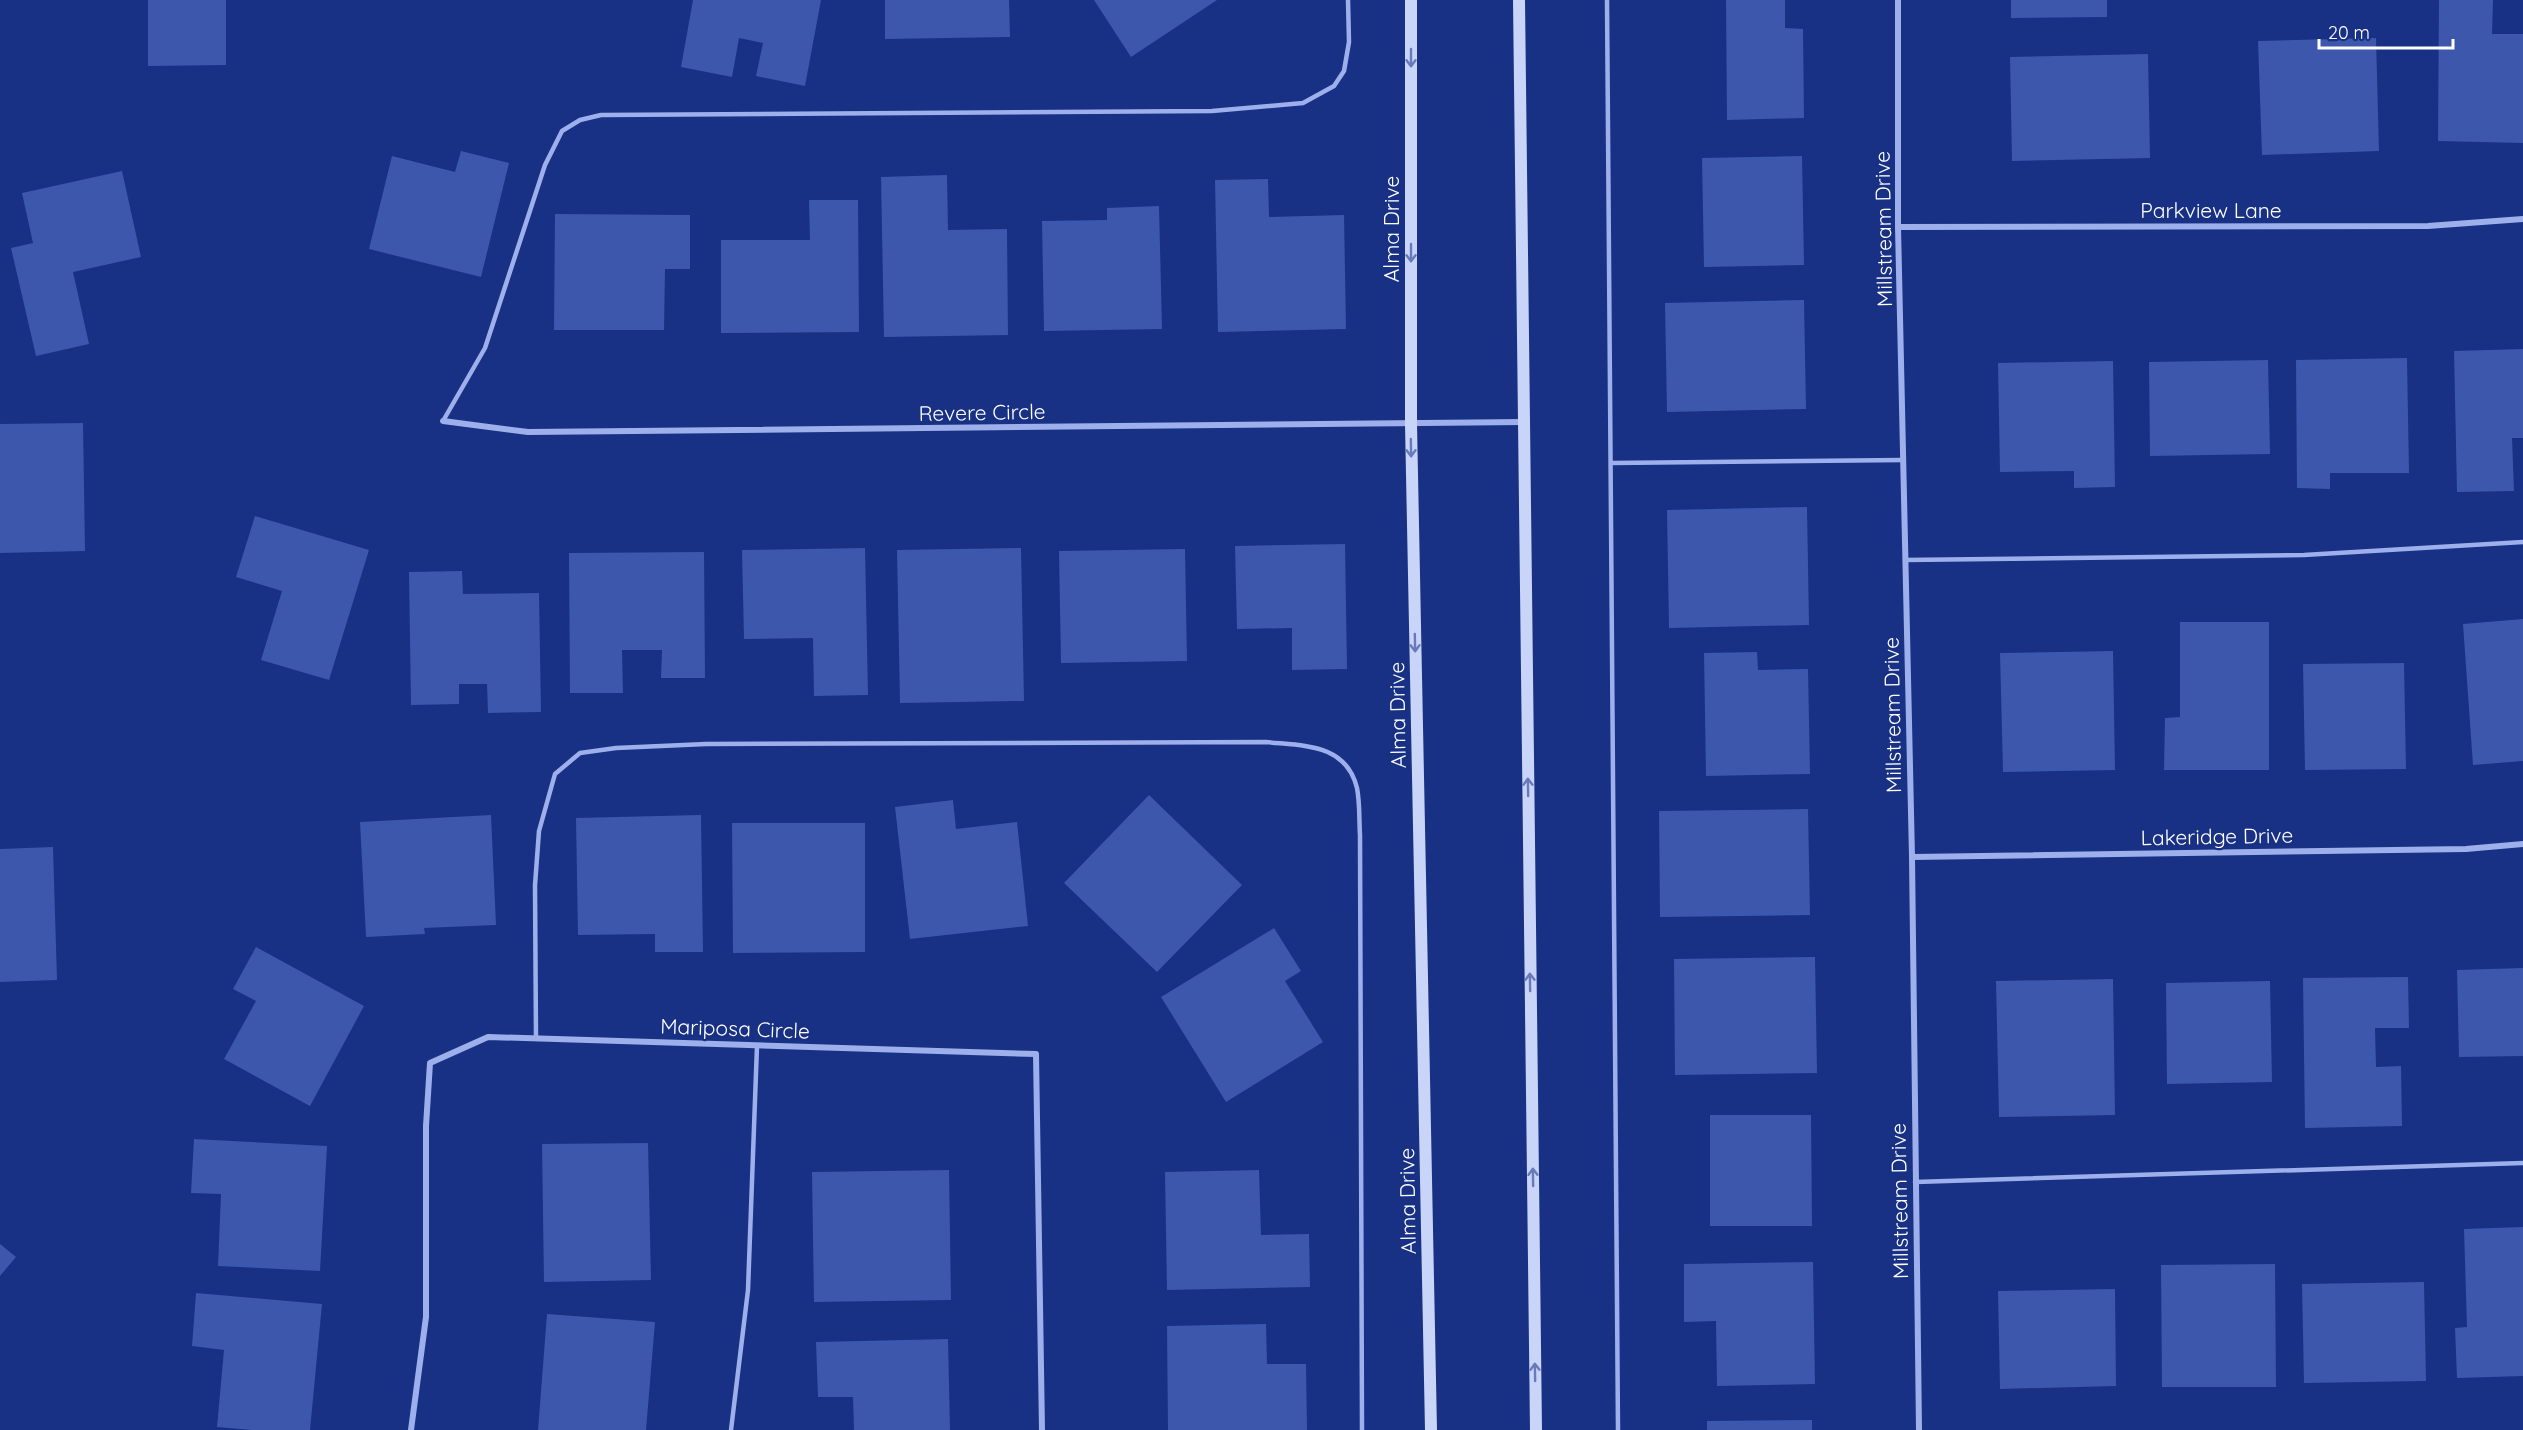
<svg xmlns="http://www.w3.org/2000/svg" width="2523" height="1430" viewBox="0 0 2523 1430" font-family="Quicksand,sans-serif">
<rect width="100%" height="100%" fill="#183184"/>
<path fill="#3c57ac" d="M148 0H226V65L148 66Z
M693 0H821L805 86 756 76 763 43 739 38 732 77 681 67Z
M885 0H1009L1010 37 885 39Z
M1094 0H1217L1131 57Z
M1726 0H1785V28L1803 29 1804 118 1727 120Z
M2011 0H2107V17L2011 18Z
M2439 0H2493L2492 34H2523V143L2438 141Z
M2376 38 2379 151 2262 155 2258 41Z
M2148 54 2150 158 2012 161 2010 57Z
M461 151 509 163 481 277 369 249 392 156 455 172Z
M1802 156 1804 265 1704 267 1702 158Z
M122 171 141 257 73 272 89 344 36 356 11 248 33 243 22 193Z
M947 175 948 230 1007 229 1008 335 884 337 881 177Z
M1268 179 1269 217 1344 215 1346 329 1218 332 1215 180Z
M809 200H858L859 332 721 333V240H810Z
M1159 206 1162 329 1044 331 1042 221 1107 220V208Z
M555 214 690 215V269H665L664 330H554Z
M1804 300 1806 409 1667 412 1665 303Z
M2523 349V438H2512L2514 491 2457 492 2454 351Z
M2407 358 2409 473H2330V489L2297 488 2296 360Z
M2268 360 2270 454 2150 456 2149 362Z
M2113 361 2115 487 2074 488V471L2000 472 1998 363Z
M83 423 85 551 0 553V424Z
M1807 507 1809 625 1669 628 1667 510Z
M255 516 369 550 329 680 261 660 282 591 236 577Z
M1345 544 1347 669 1292 670V628L1237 629 1235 546Z
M865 548 868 695 814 696 813 638 744 639 742 550Z
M1021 548 1024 701 900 703 897 550Z
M1185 549 1187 661 1061 663 1059 551Z
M704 552 705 678H661L662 650H622L623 693H570L569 553Z
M462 571 463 594 539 593 541 712 488 713 487 684H459V704L411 705 409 572Z
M2523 619V761L2473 765 2463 624Z
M2180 622H2269V770H2164L2165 718 2180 717Z
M2113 651 2115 770 2003 772 2000 653Z
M1757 652 1758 670 1808 669 1810 774 1706 776 1704 653Z
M2404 663 2406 769 2305 770 2303 664Z
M1149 795 1242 885 1157 972 1064 883Z
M953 800 956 829 1017 822 1028 926 910 939 895 807Z
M1808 809 1810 915 1660 917 1659 811Z
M491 815 496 925 424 928 425 934 366 937 360 822Z
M701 815 703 952H655V934L578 935 576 818Z
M732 823H865V952L733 953Z
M53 847 57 980 0 982V849Z
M1274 928 1301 971 1285 981 1323 1042 1226 1102 1161 997Z
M256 947 364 1006 310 1106 224 1059 256 1001 233 989Z
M1815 957 1817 1073 1675 1075 1674 959Z
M2523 968V1056L2459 1057 2457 970Z
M2408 977 2409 1028H2375L2376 1067 2401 1066 2402 1126 2305 1128 2303 978Z
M2113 979 2115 1115 1999 1117 1996 981Z
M2270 981 2272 1082 2167 1084 2166 983Z
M1710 1115H1811L1812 1226H1710Z
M194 1139 327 1146 320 1271 218 1266 221 1194 191 1193Z
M648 1143 651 1280 544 1282 542 1144Z
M949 1170 951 1300 814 1302 812 1172Z
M1259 1170 1261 1235 1309 1234 1310 1287 1167 1290 1165 1172Z
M2523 1227V1376L2457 1378 2455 1328 2467 1327 2464 1229Z
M0 1244 16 1257 0 1276Z
M1813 1262 1815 1384 1717 1386 1716 1321 1684 1322V1264Z
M2275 1264 2276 1387H2162L2161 1265Z
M2424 1282 2426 1381 2304 1383 2302 1284Z
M2115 1289 2116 1386 2000 1389 1998 1291Z
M196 1293 322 1304 310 1430H252L217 1427 224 1350 192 1346Z
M547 1314 655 1322 646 1430H538Z
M1266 1324 1267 1364H1306L1307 1430H1168L1167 1326Z
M948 1339 950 1430H854L853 1397H818L816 1342Z
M1812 1420V1430H1707V1421Z"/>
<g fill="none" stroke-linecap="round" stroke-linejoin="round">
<path stroke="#9db0ec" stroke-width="4.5" d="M1607 0C1613 477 1612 953 1618 1430
M443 421 485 348 545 165 562 131 580 120 601 115 1212 111 1303 103 1334 86 1344 71 1349 42 1348 0
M1612 463 1903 460
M1905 560 2304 555 2523 542
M536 1038 535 885 539 831 555 774 580 753 616 748 706 744 1266 742C1303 746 1346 743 1357 788 1360 803 1359 820 1360 835L1362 1430
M1915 1182 2523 1163
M731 1430 748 1290 757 1046"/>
<path stroke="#9db0ec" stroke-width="6" d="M1898 0V227L1912 857 1919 1430
M1898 227 2428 226 2523 219
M443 421 528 432 1523 422
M1912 857 2466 849 2523 844
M411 1430 426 1317V1126L430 1063 488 1037 1036 1054 1042 1430"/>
<path stroke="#c9d4f9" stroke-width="12" d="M1411 0V424L1431 1430
M1519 0 1536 1430"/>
</g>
<defs><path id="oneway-shaft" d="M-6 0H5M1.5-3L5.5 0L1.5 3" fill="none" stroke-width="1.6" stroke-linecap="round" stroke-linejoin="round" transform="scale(1.5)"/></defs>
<g stroke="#687ab9">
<use href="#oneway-shaft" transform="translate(1411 58) rotate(90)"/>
<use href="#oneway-shaft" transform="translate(1411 253) rotate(90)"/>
<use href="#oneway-shaft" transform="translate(1411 448) rotate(89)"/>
<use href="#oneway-shaft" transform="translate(1415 643) rotate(89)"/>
<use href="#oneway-shaft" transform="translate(1528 787) rotate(-91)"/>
<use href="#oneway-shaft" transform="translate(1530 982) rotate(-91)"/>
<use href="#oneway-shaft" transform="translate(1533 1177) rotate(-91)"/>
<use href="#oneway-shaft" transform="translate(1535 1372) rotate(-91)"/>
</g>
<g text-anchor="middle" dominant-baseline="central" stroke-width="4.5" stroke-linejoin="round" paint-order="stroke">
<g font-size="21" fill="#fff" stroke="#183184">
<text x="2211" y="210">Parkview Lane</text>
<text transform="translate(1391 229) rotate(-90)">Alma Drive</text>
<text transform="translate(1883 229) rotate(-91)">Millstream Drive</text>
<text transform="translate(982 412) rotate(-1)">Revere Circle</text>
<text transform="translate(1397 715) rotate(-91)">Alma Drive</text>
<text transform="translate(1892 715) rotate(-91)">Millstream Drive</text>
<text transform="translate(2217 836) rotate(-1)">Lakeridge Drive</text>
<text transform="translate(735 1028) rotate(2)">Mariposa Circle</text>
<text transform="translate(1407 1201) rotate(-91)">Alma Drive</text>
<text transform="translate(1899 1201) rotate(-91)">Millstream Drive</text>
</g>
</g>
<path d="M2319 39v9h134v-9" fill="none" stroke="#ffffff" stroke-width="3"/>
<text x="2328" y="39" font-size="18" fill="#ffffff" stroke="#183184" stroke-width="4.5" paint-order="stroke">20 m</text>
</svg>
